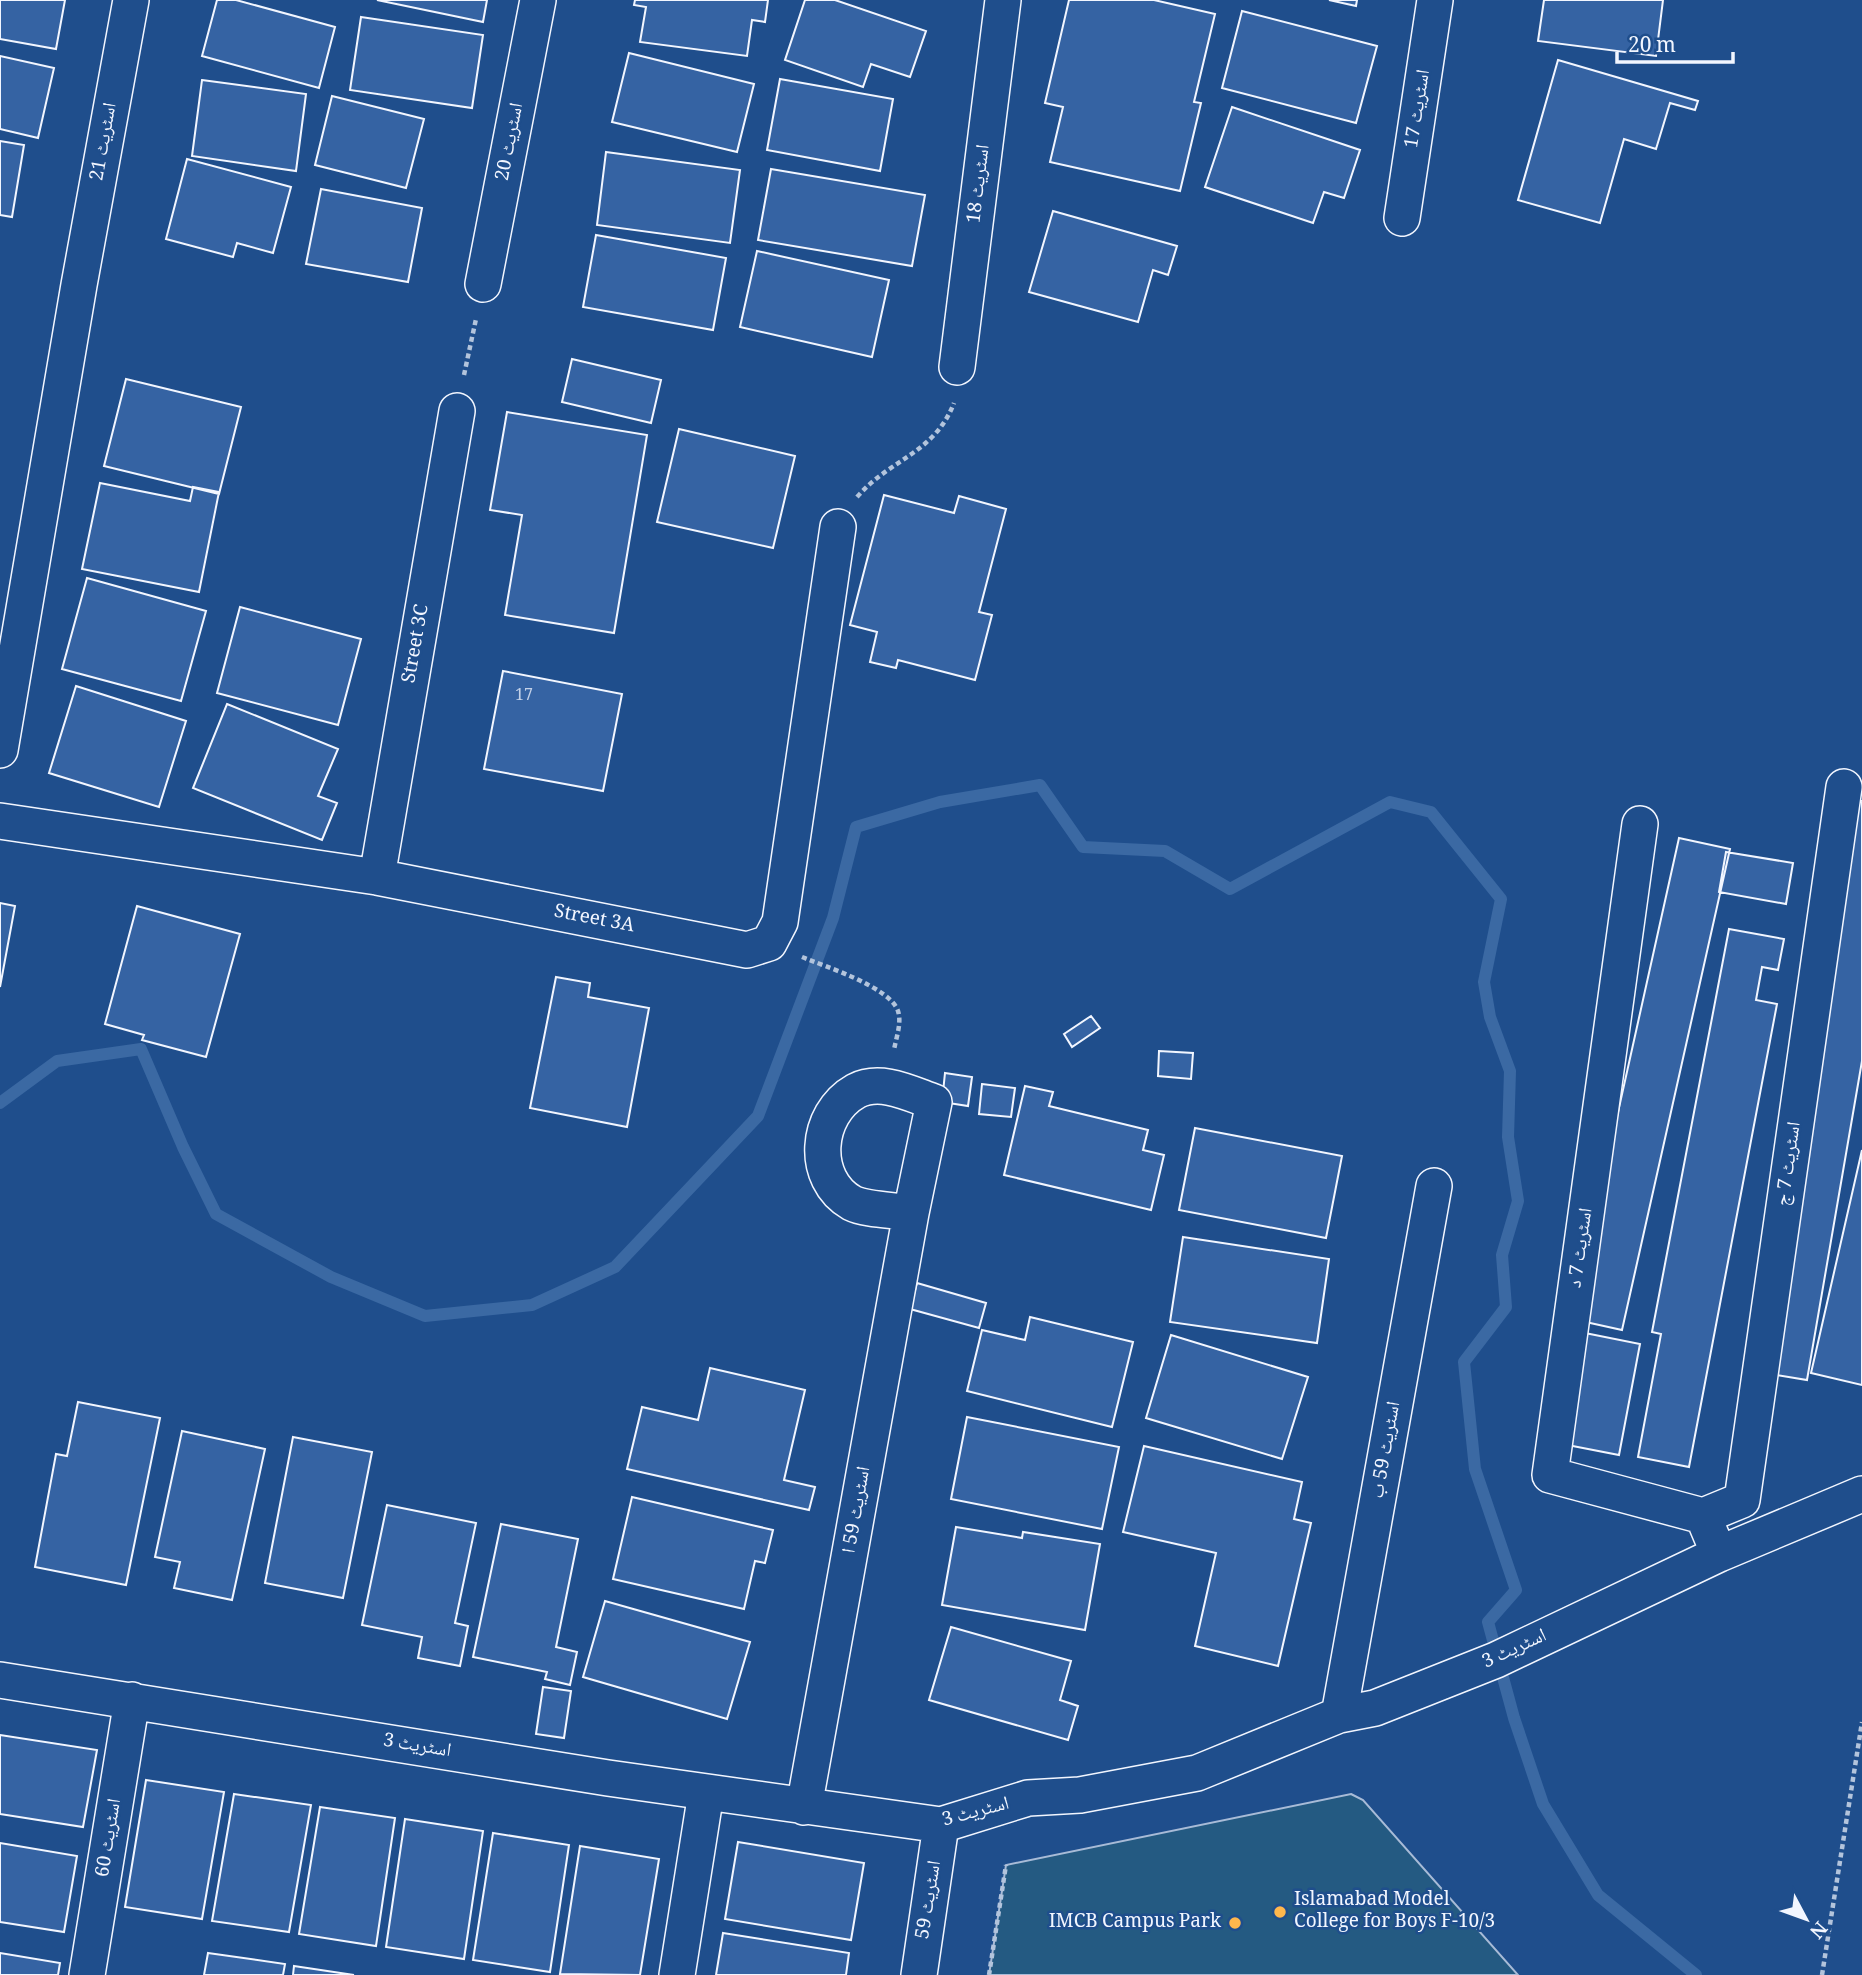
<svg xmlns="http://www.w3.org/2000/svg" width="1862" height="1975" viewBox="0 0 1862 1975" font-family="Georgia,'Noto Naskh Arabic',serif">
<rect width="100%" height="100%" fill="#1f4e8c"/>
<path fill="#245a82" stroke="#a8bbd7" stroke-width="2" d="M1351 1794 1363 1800 1518 1975H989L1006 1865Z"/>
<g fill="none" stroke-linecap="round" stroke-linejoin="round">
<path stroke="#3b69a3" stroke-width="12" d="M0 1103 57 1061 141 1049 183 1147 216 1214 331 1277 425 1316 532 1305 615 1267 758 1116 833 918 856 827 940 802 1040 785 1083 847 1165 851 1230 889 1390 802 1431 812 1501 899 1484 982 1490 1017 1510 1071 1508 1137 1518 1201 1502 1255 1506 1307 1464 1362 1475 1469 1516 1590 1488 1622 1514 1718 1543 1804 1598 1895 1696 1975"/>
</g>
<path fill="#3563a3" stroke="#f2f6ff" stroke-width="2" d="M0 0H65L56 49 0 39Z
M217 0H236L335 27 319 88 202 56Z
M377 0H487L483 22Z
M635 0H768L765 22 752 20 747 56 640 42 646 7 634 5Z
M805 0H835L926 31 910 77 871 64 863 87 785 60Z
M1069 0H1154L1215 14 1194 102 1201 103 1180 191 1050 162 1063 107 1045 103Z
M1329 0H1357L1356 6Z
M1544 0H1663L1656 56 1538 41Z
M1242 11 1377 46 1356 123 1222 88Z
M361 17 483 35 472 108 350 90Z
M629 53 754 84 737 152 612 122Z
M0 56 54 68 38 138 0 129Z
M1558 60 1698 101 1695 110 1670 103 1656 149 1624 139 1600 223 1518 200Z
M780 79 893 99 880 171 767 150Z
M202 80 306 94 296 171 192 156Z
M332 96 424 119 406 188 315 165Z
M1232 107 1360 150 1344 198 1324 192 1313 223 1205 187Z
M0 141 24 145 12 217 0 215Z
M606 152 740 170 730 243 597 225Z
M187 159 291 187 273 253 237 243 233 257 166 239Z
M771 169 925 195 912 266 758 240Z
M321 189 422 208 408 282 306 264Z
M1053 211 1177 246 1168 275 1153 270 1138 322 1029 292Z
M596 235 726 258 713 330 583 307Z
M757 251 889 280 872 357 740 327Z
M572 359 661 380 651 423 562 402Z
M126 379 241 407 219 494 104 466Z
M507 412 647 435 614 633 505 615 522 515 490 510Z
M679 429 795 456 773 548 657 522Z
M100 483 190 501 193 487 219 492 199 592 82 569Z
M884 495 954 513 959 496 1006 509 979 612 992 615 975 680 898 660 896 668 870 662 877 632 850 625Z
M87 578 206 611 181 701 62 669Z
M240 607 361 639 338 725 217 693Z
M503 671 622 694 603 791 484 769Z
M76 686 186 721 159 807 49 773Z
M227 704 338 749 318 796 337 803 322 840 193 788Z
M1850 799 1862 801V1061L1807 1380 1752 1371Z
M1679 838 1730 849 1622 1330 1572 1319Z
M1726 852 1793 863 1786 904 1719 892Z
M0 903 15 906 0 987Z
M137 906 240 934 206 1057 142 1040 144 1035 105 1024Z
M1729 929 1784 939 1778 970 1762 967 1756 1000 1777 1004 1689 1467 1638 1457 1661 1334 1652 1332Z
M556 977 590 983 588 997 649 1008 627 1127 530 1108Z
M1091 1016 1100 1028 1072 1047 1064 1034Z
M1159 1051 1193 1053 1191 1079 1158 1076Z
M945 1073 972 1077 968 1106 942 1102Z
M982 1084 1015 1088 1011 1117 979 1114Z
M1025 1086 1053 1092 1049 1106 1148 1130 1143 1150 1164 1155 1151 1210 1004 1175Z
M1195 1128 1342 1156 1326 1238 1179 1210Z
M1862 1150V1385L1811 1373Z
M1183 1237 1329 1259 1317 1343 1170 1322Z
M917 1283 986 1303 979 1328 910 1309Z
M1030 1317 1133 1342 1112 1427 967 1391 982 1330 1025 1340Z
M1585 1333 1640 1344 1619 1455 1552 1442Z
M1171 1335 1308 1377 1282 1459 1146 1418Z
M710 1368 805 1390 784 1480 815 1487 809 1510 627 1469 642 1407 698 1420Z
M78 1402 160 1418 126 1585 35 1567 56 1454 67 1456Z
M967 1417 1119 1447 1102 1529 951 1499Z
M182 1431 265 1449 232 1600 174 1588 180 1562 155 1557Z
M293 1437 372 1452 343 1598 265 1583Z
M1144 1446 1302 1482 1294 1519 1311 1523 1278 1666 1195 1646 1216 1553 1123 1532Z
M632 1497 773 1530 765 1563 755 1561 744 1609 613 1579Z
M387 1505 476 1523 455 1623 468 1626 460 1666 418 1658 422 1637 362 1625Z
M501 1524 578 1539 556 1647 577 1652 570 1685 545 1679 547 1672 473 1657Z
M956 1527 1022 1538 1023 1532 1100 1544 1085 1630 942 1605Z
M605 1601 750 1642 727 1719 583 1677Z
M951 1627 1071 1661 1060 1700 1078 1706 1068 1740 929 1700Z
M543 1687 571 1691 564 1738 536 1734Z
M0 1735 97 1750 83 1827 0 1814Z
M146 1780 224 1792 202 1919 125 1907Z
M234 1794 311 1805 289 1932 212 1921Z
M320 1807 395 1818 376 1946 299 1934Z
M405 1819 483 1831 464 1959 386 1947Z
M493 1833 569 1845 550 1972 473 1960Z
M738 1842 864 1863 851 1940 725 1919Z
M0 1843 77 1856 64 1932 0 1922Z
M580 1846 659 1859 640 1975 560 1974Z
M723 1933 849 1953 846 1975H716Z
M0 1953 60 1963 58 1975H0Z
M208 1953 285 1964 283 1975H204Z
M294 1966 354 1975H293Z"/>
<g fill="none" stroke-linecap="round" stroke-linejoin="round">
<g stroke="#f2f6ff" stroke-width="38">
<path id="minor" d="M1402 218 1435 0
M483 284 538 0
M957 367 1003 0
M0 750 79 285 131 0
M0 821 377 877 747 950 769 943 780 922 838 527
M1640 824 1550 1475 1703 1516 1719 1554
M377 877 457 411
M1703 1516 1742 1500 1844 787
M0 1680 608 1778 941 1825 1028 1798 1080 1795 1197 1773 1339 1715 1375 1708 1496 1660 1719 1554 1862 1494
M1339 1715 1434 1186
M804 1807 911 1213 934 1102C911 1094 881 1078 856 1091 815 1114 810 1179 852 1203 866 1210 895 1210 911 1213
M87 1975 132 1700
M677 1975 706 1793
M919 1975 941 1825"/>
</g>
<path stroke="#b3c4dc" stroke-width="4.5" stroke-dasharray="5 3.5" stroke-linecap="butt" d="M464 375 476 319
M857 497C891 458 934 454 954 403
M802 957C824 966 890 987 898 1011 902 1023 896 1038 894 1050
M989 1975 1006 1865
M1822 1975 1862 1722"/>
<use href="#minor" stroke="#1f4e8c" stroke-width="35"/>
</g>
<g fill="#ffb74d" stroke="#1f4e8c" stroke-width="2.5">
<circle cx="1280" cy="1912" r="7"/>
<circle cx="1235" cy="1923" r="7"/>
</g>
<g text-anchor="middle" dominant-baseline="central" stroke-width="5" stroke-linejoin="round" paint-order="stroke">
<g font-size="16" fill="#c3d1e8">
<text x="524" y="696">17</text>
</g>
<g font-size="19" fill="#f2f6ff" stroke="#1f4e8c">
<text transform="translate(1419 109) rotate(-81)">اسٹریٹ 17</text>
<text transform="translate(105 142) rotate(-80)">اسٹریٹ 21</text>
<text transform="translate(511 142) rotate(-79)">اسٹریٹ 20</text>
<text transform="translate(980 184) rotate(-83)">اسٹریٹ 18</text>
<text transform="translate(417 644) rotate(-80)">Street 3C</text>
<text transform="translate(594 920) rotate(11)">Street 3A</text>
<text transform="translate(1790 1164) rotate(-82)">اسٹریٹ 7 ج</text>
<text transform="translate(1582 1248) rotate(-82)">اسٹریٹ 7 د</text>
<text transform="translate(1387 1450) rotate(-80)">اسٹریٹ 59 ب</text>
<text transform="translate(858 1510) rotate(-80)">اسٹریٹ 59 ا</text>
<text transform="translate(1515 1650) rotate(-25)">اسٹریٹ 3</text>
<text transform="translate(417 1747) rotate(9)">اسٹریٹ 3</text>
<text transform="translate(976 1813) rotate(-15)">اسٹریٹ 3</text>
<text transform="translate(110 1838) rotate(-81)">اسٹریٹ 60</text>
<text transform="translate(930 1900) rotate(-81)">اسٹریٹ 59</text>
</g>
<g font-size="19" fill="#f2f6ff" stroke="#1f4e8c" text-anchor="start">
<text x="1294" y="1901">Islamabad Model<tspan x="1294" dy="22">College for Boys F-10/3</tspan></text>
<text x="1221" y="1923" text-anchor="end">IMCB Campus Park</text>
</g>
</g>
<g transform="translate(1806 1919) rotate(131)" stroke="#1f4e8c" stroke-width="5" paint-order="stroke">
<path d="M0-5L12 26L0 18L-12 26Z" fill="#f2f6ff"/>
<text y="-10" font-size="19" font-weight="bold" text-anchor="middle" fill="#f2f6ff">N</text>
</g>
<path d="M1617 52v10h116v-10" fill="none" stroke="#f2f6ff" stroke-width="3.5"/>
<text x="1628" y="52" font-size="21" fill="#f2f6ff" stroke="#1f4e8c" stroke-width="5" paint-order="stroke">20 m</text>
</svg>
